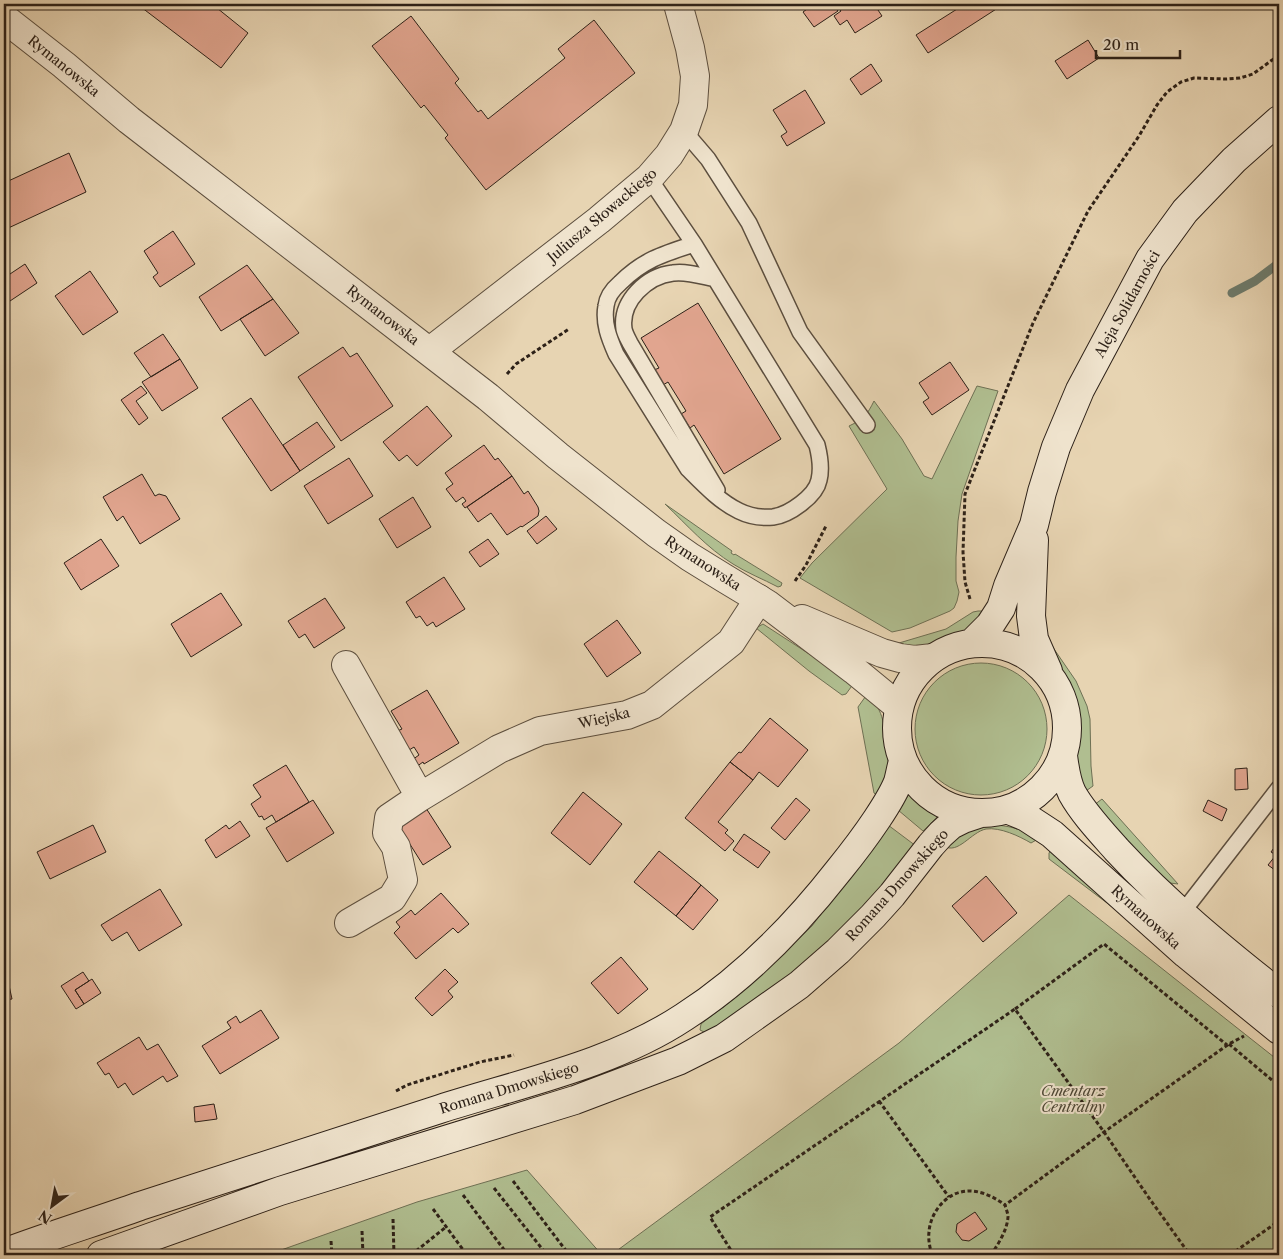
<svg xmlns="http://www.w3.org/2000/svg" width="1283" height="1259" viewBox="0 0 1283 1259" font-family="'Libre Caslon Text',serif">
<rect width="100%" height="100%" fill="#e7d4b2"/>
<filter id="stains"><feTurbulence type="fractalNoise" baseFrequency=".004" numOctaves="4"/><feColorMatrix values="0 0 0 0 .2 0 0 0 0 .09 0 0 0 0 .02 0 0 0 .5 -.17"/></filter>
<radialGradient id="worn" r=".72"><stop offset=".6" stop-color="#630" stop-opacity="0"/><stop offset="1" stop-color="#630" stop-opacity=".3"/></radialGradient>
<path fill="#b0be90" stroke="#6e7054" d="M977 386 998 391 962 494 958 521 956 557V581L959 592 957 601 954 608 950 611 910 628 892 632 800 578 812 563 887 489 849 426C864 419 867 415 874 401L902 439 924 476 932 479Z
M665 504 732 551 731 553 734 555 735 554 782 583 781 586 778 587C763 579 747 573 733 564 707 548 687 525 665 504Z
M978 611H983L970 631 958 638 947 640 929 647H898L899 643 946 629 973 612Z
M763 624 854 683 846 694 842 695 809 671 756 628Z
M1042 627 1054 649 1076 681 1087 706 1090 719 1091 766 1093 786 1083 793 1075 762 1078 719 1076 705 1069 688 1060 674Z
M915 729a66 66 0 1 1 132 0a66 66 0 1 1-132 0Z
M868 693C884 712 885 727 887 751 888 759 889 766 888 774 886 782 881 789 878 796L874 793 858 707Z
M910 793 928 808 939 815 923 831 898 810Z
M1102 799 1178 884 1170 883 1157 875 1094 805Z
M888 825 916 846 894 876 879 888 881 890 837 938 748 1008 706 1033 700 1030 701 1024 731 1001 812 926Z
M997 825C1015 827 1023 830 1038 839L1031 843C1019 836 1000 827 986 829 971 832 958 855 944 846L951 839 979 827Z
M1051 850 1132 922 1049 859V853Z
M1069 895 1279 1061V1255H611L899 1043Z
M527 1170 602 1255H267L417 1202Z"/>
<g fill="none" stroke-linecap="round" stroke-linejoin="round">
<path stroke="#6d7c6e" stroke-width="9" d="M1232 293 1255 281 1279 263"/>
</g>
<path fill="#e1a58f" stroke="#2d2118" d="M137 4H212L248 33 221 68Z
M814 4H833L838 11 814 27 803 12Z
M836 4H874L882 16 855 33 847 20 840 25 834 16 841 11Z
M965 4H1004L928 53 916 35Z
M411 16 459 79 455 83 478 112 481 110 488 119 565 58 558 49 594 20 635 73 486 190 445 138 448 135 424 105 421 108 372 46Z
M1088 40 1099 58 1067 79 1055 61Z
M871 64 882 81 861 95 850 79Z
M805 90 825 123 787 146 781 136 787 132 773 110Z
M69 153 86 192 4 230V183Z
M173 231 195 264 160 287 153 277 158 273 144 251Z
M25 264 37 283 4 305V278Z
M247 265 273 299 221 331 199 297Z
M90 271 118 312 83 335 55 296Z
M273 299 299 333 265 356 240 319Z
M698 303 781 439 724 474 694 425 690 428 681 414 686 411 668 382 663 385 654 370 659 368 641 338Z
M163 334 180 359 151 377 134 353Z
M343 347 350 357 357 353 393 406 341 441 298 377Z
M180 359 198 388 162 411 142 382Z
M950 362 969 390 932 415 923 402 929 398 919 383Z
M141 386 147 393 136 401 148 418 139 425 121 400Z
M251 398 300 471 271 491 222 418Z
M427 406 452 436 417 466 407 455 399 461 383 442Z
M317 422 335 447 300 471 283 445Z
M484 445 495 460 498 458 512 476 465 508 462 504 466 501 463 497 456 502 446 489 453 484 445 473Z
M349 458 373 496 328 524 304 486Z
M142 474 155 496 159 494 166 496 180 519 140 544 123 516 117 521 103 497Z
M512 476 524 494 528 491 538 507 539 511 538 516 522 527 521 526 507 535 491 513 478 522 467 507Z
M413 497 431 527 397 548 379 519Z
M546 516 557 529 537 544 527 531Z
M101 539 119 566 81 590 64 563Z
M488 539 499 554 480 567 469 552Z
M444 577 465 609 436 627 433 622 427 626 420 616 416 618 406 602Z
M221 593 242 625 191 657 171 624Z
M325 598 345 628 314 648 305 634 299 638 288 621Z
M617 620 641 653 607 677 584 644Z
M427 690 459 743 424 764 423 762 416 767 412 760 419 755 414 747 406 752 395 732 402 729 391 711Z
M770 718 808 750 778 787 759 772 753 780 730 762 739 752 741 753Z
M730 762 753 780 718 822 728 830 725 833 734 841 725 851 685 818Z
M286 765 309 802 276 822 272 815 264 820 262 816 259 817 251 804 261 797 253 785Z
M1247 768 1248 789 1235 790V769Z
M583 792 622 824 590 865 551 833Z
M796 798 810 810 785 840 771 828Z
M313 800 334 833 287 862 266 828Z
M1208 800 1227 809 1222 821 1203 811Z
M424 805 451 847 423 865 396 822Z
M240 821 250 836 216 858 205 840 226 825 229 829Z
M93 825 106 852 50 879 37 852Z
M744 834 770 852 758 868 733 850Z
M1279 841V873L1268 865 1276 855 1271 852Z
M659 851 701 885 676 916 634 882Z
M986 876 1017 913 983 942 952 906Z
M701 885 718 900 693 930 676 916Z
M160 889 182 925 139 951 127 932 112 941 101 925Z
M441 893 469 924 458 933 453 928 416 959 394 933 400 927 396 922 411 910 415 915Z
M621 957 648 989 618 1014 591 983Z
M4 963 12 999 4 1000Z
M445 969 458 982 448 991 453 997 432 1016 415 998Z
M83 972 89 981 75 990 84 1004 76 1009 61 986Z
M92 979 101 993 84 1004 75 990Z
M261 1010 279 1038 220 1074 202 1046 231 1028 227 1022 236 1016 240 1023Z
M139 1037 147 1050 158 1044 178 1076 167 1082 163 1076 133 1095 125 1083 118 1088 109 1073 105 1075 97 1063Z
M214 1104 217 1119 195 1122 194 1107Z
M975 1212 987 1229 969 1241 962 1240 956 1232 957 1224Z"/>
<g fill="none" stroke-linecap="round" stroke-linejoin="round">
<g stroke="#5c4e3e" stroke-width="18">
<path id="service" d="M684 131 708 159 749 223 800 332 867 425
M649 178 694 244 817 445C820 457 822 468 819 480 816 496 789 515 773 517 761 518 749 516 739 511 720 502 703 484 688 469L616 354C609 338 603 323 606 306 607 297 613 289 620 283 643 260 663 254 694 244
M715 279C701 276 687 271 673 273 647 276 620 301 624 329 625 334 628 339 630 343L717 490
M1140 906 1162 913H1182L1279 788"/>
</g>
<g stroke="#5c4e3e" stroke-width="30">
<path id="minor" d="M346 665 420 797
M349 923 392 898 403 880 396 847 387 833 389 818 420 797 499 749 540 731 627 715 652 705 731 642 759 599"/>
</g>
<g stroke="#5c4e3e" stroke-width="30">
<path id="tertiary" d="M4 18 64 65 129 120 488 397 558 456 656 533 690 557 724 578 767 604 854 670 899 707
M430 351 599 220 649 178 669 155 684 131 693 105 695 76 690 48 678 4
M802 619 882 653 900 658 915 660 933 658"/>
</g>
<g stroke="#2d2118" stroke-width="30">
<path id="secondary" d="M1034 540 1031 616 1034 639 1048 671
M973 642 990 625 1001 608 1008 586 1034 525 1042 492 1056 447 1080 390 1150 259 1185 211 1234 160 1279 120
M897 728a85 85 0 1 1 170 0a85 85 0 1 1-170 0Z
M1063 756C1065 769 1066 781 1072 793 1083 813 1102 833 1117 850 1166 903 1222 949 1279 994
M1009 810 1026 817 1052 834 1186 954 1279 1030
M4 1253C49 1236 95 1222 140 1206 240 1173 340 1141 440 1109 521 1083 613 1064 684 1017 743 979 796 925 839 870 852 854 865 837 877 819 885 807 893 795 898 782 900 775 901 768 903 761
M101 1255 280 1191 575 1100 678 1061 724 1038 799 985 838 951 873 916 892 895 931 845 941 834 951 825 963 819 981 813"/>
</g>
<path stroke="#2d2118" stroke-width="3" stroke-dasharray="4 2.5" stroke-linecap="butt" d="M507 374 516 364 569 329
M795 581 806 565 826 526
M970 599 965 582 963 552 965 494 1033 323 1088 211 1139 136 1157 105 1167 92 1181 82 1194 78 1226 79 1240 78 1253 74 1279 55
M1015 1009 1104 944 1227 1045
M1229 1044 1279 1086
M396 1091 407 1085 480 1062 514 1055
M879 1101 949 1197
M513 1181 567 1252
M494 1188 547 1255
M463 1195 508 1255
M433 1209 467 1255
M393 1219 394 1255
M362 1231 363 1255
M331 1241 332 1255
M411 1255 446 1227
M560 1255 567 1252 569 1255
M734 1255 710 1217 1015 1009 1104 1132 1149 1198 1190 1255
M932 1255C930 1248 928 1240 929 1232 930 1215 943 1196 961 1192 976 1188 993 1196 1005 1205
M991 1255C998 1244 1007 1231 1008 1217 1008 1213 1006 1209 1005 1205L1104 1132 1229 1044 1244 1036
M1230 1255 1279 1221"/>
<use href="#service" stroke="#efe3cd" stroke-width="15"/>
<use href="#minor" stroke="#efe3cd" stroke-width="28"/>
<use href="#tertiary" stroke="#efe3cd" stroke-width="28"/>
<use href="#secondary" stroke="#efe3cd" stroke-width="28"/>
</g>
<g text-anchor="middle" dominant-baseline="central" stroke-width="4" stroke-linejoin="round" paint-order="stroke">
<g font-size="14" fill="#2d2118" stroke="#efe3cd">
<text transform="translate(64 66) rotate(39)">Rymanowska</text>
<text transform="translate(602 215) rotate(-40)">Juliusza Słowackiego</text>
<text transform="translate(1127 304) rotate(-61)">Aleja Solidarności</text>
<text transform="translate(383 315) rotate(38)">Rymanowska</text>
<text transform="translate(703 563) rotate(33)">Rymanowska</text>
<text transform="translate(604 718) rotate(-13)">Wiejska</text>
<text transform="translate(897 885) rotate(-48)">Romana Dmowskiego</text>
<text transform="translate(1146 917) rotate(42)">Rymanowska</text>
<text transform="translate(509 1088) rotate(-17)">Romana Dmowskiego</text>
</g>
<g font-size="14" font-style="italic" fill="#4e4836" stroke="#efe3cd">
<text x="1073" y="1091">Cmentarz<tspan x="1073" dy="16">Centralny</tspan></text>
</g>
</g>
<rect width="1283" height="1259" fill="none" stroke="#e7d4b2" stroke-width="20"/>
<rect x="5" y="5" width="1273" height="1249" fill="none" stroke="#2d2118" stroke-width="2.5"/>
<rect x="10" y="10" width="1263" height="1239" fill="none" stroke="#2d2118"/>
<g transform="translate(52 1206) rotate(212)" stroke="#efe3cd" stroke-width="4" paint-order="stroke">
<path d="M0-4L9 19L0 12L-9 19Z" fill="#2d2118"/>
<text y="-8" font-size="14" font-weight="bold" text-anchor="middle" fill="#2d2118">N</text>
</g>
<path d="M1096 50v8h84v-8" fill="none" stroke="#2d2118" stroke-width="2.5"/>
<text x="1103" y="50" font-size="15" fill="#2d2118" stroke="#efe3cd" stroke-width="4" paint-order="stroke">20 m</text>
<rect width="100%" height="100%" filter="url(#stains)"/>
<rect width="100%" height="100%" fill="url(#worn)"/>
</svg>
